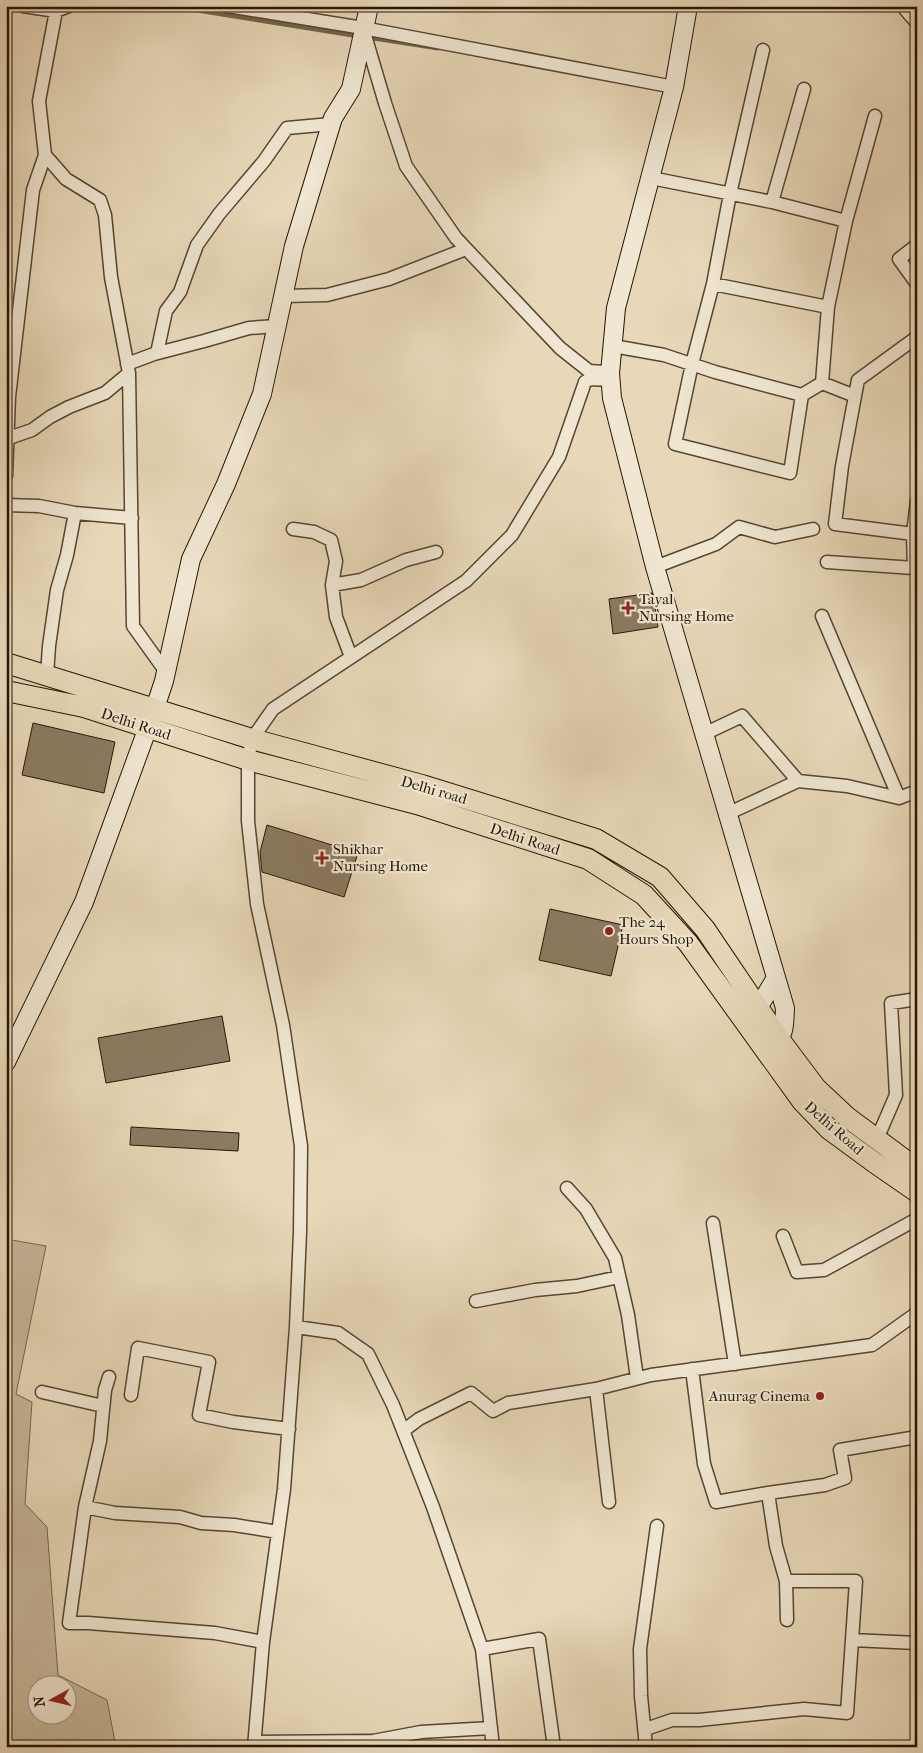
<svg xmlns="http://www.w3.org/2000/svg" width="923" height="1753" viewBox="0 0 923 1753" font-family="'IM FELL French Canon',serif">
<rect width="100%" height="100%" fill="#e8d8b8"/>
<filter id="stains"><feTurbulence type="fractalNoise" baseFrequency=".004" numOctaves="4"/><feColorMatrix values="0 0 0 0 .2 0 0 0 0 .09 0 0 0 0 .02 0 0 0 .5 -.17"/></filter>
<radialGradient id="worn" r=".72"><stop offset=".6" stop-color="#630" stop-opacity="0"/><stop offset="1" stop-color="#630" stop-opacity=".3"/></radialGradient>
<path fill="#c7b79a" stroke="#766650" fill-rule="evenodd" d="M6 1239 46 1246 16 1394 32 1402 25 1504 47 1527 58 1675 107 1700 116 1747H6ZM38 1686H68V1716H38Z"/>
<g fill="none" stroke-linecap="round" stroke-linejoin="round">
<path stroke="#73634c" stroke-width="5" d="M172 6 359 36
M367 37 438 48"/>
</g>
<path fill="#8b7b62" stroke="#261605" d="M652 593 655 606 658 627 613 634 609 599Z
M33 723 115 742 104 793 22 775Z
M267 825 358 853 344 897 262 872 260 852Z
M550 909 623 925 611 976 539 960Z
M222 1016 230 1061 106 1083 98 1038Z
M131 1127 239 1133 238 1151 130 1145Z"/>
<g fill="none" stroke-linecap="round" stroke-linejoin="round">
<g stroke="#564632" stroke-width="15">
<path id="street" d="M23 6 56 11 69 6
M228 6 363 28 674 87
M56 11 39 101 45 155 66 179 100 200 105 215 111 277 129 373 133 626 166 672
M364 32 385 103 406 166 456 238 560 348 589 371 605 372
M763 50 730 194 713 284 692 364 675 444 790 473 802 395
M651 178 772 202 846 221 828 307 822 383
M772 202 804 89
M846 221 875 116
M917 245 899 259 917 284
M713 284 828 307
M283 296 327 295 389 279 466 249
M613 346 664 355 715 372 802 395 822 383 855 396 842 466 835 524 913 534 917 501
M157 353 166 311 180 292 197 245 219 214 264 161 287 128 331 124
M127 364 154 354 204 341 249 328 276 326
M855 396 858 380 917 337
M6 439 32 430 50 417 69 407 105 393 129 373
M6 476 9 397 33 190 45 155
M6 505 39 506 75 513 132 518
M293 529 314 532 331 540 336 561 332 585
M913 534 914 568H917
M827 562 914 568
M655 567 716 544 739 527 775 537 813 529
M822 616 899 798
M351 657 336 617 332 585 361 580 406 560 436 552
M47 675 49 646 57 590 67 555 75 513
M704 734 742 716 798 781
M727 814 798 781 847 786 899 798 917 791
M877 1139 896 1095 891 1003 917 999
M567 1188 586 1209 615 1258 628 1315 637 1378
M713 1223 735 1364
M783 1236 797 1272 824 1270 917 1219
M476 1301 535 1290 577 1286 619 1277
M296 1327 338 1333 368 1354 393 1405 433 1507 482 1649 493 1747
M692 1369 704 1464 716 1502 768 1493 776 1546 786 1581
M42 1392 103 1406
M131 1395 138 1348 209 1362 199 1415 233 1422 289 1429
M403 1431 419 1419 471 1393 493 1411 508 1403 596 1389
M768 1493 825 1485 845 1478 840 1450 917 1437
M609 1502 596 1389 651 1375 872 1345 917 1313
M85 1507 100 1441 105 1390 109 1377
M787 1620 786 1581H856L852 1640
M263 1642 215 1633 88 1623H69L85 1507 115 1513 180 1517 201 1523 234 1525 278 1532
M482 1649 539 1639 554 1747
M646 1729 672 1720H699L804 1709 847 1713 852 1640 917 1643
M254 1742 373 1741 421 1732 491 1728
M254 1747 263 1642 284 1489 296 1327 300 1232 301 1146 283 1025 257 904 248 821V760L252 739 273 709 466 581 512 535 559 457 585 382 590 379 611 380
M646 1747 641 1696 640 1649 657 1526"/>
</g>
<g stroke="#261605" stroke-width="20">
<path id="secondary" d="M688 6 674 87 616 308 610 373 612 398 655 567 785 1008C784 1023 786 1036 772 1045
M906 6 917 19
M747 1014 759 1006 776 978
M6 1062 84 902 155 708 164 681 191 559 226 484 262 394 294 246 333 118 351 89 369 6"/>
</g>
<g stroke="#261605" stroke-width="22">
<path id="primary" d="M6 663 252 739 422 785 596 839 660 877 705 929 780 1040 816 1088 847 1117 917 1169
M6 691 84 707 248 760 417 804 588 859 644 895 688 943 802 1101 830 1130 875 1163 917 1192"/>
</g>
<use href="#street" stroke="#f0e6d1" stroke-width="12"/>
<use href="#secondary" stroke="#f0e6d1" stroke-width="18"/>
<use href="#primary" stroke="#e8d8b8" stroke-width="20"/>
</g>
<g fill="#8f2418" stroke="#f0e6d1" stroke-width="2">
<path d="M625.5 600.5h5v5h5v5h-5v5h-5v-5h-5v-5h5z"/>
<path d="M319.5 850.5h5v5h5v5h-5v5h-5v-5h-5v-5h5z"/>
<circle cx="609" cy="931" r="5"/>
<circle cx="820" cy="1396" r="5"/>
</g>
<g text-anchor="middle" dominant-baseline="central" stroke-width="4.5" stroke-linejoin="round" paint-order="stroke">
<g font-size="15" fill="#261605" stroke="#f0e6d1" text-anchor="start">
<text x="639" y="599">Tayal<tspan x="639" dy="17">Nursing Home</tspan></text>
<text x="333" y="849">Shikhar<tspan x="333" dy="17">Nursing Home</tspan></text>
<text x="619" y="922">The 24<tspan x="619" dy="17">Hours Shop</tspan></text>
<text x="810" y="1396" text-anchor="end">Anurag Cinema</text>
</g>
<g font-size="15" fill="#261605" stroke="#f0e6d1">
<text transform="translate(136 724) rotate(18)">Delhi Road</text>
<text transform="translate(434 790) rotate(16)">Delhi road</text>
<text transform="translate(525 839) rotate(18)">Delhi Road</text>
<text transform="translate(834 1128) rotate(41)">Delhi Road</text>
</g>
</g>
<rect width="923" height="1753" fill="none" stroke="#e8d8b8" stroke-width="25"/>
<rect x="8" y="8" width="908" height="1738" fill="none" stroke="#261605" stroke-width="2.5"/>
<rect x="12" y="12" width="898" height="1728" fill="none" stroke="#261605"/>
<g transform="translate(52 1700) rotate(262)"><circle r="24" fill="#f0e6d1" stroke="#9f937f"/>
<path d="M0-4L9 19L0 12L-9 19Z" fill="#8f2418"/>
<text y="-8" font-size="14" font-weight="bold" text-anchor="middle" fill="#261605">N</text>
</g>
<rect width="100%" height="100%" filter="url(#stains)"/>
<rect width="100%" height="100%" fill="url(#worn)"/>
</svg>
